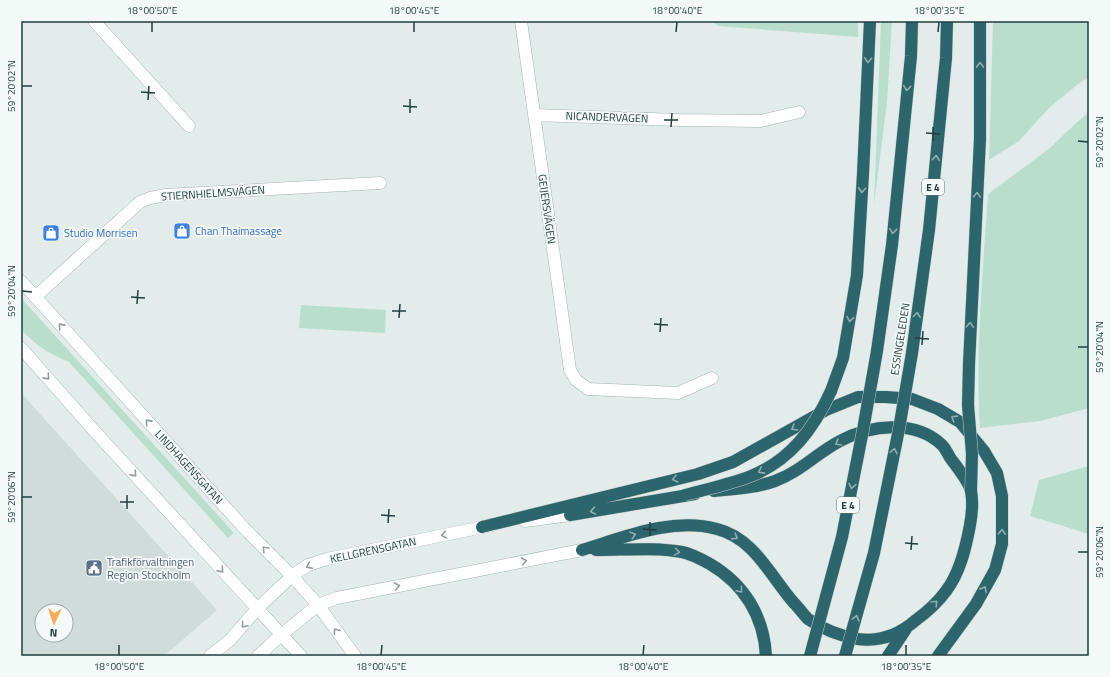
<svg xmlns="http://www.w3.org/2000/svg" width="1110" height="677" viewBox="0 0 1110 677" font-family="'Titillium Web',sans-serif">
<rect width="100%" height="100%" fill="#e2eceb"/>
<path fill="#d0dcda" fill-rule="evenodd" d="M21 393 217 610 164 656H21ZM42 611H66V635H42Z"/>
<path fill="#badece" d="M712 21H858V37L718 26Z
M881 21H892L887 102 874 205Z
M993 21H1089V77L1077 85 1050 107 1019 141 989 160Z
M1089 112V408L1040 421 980 428C975 350 983 272 988 194L1050 148 1074 125Z
M21 298 234 533 228 538 69 362C47 352 37 347 21 329Z
M301 305 386 310 385 333 299 328Z
M1089 466V534L1030 516 1039 480Z"/>
<g fill="none" stroke-linecap="round" stroke-linejoin="round">
<g stroke="#a4b4b4" stroke-width="13">
<path id="street" d="M94 21 189 126
M521 21 570 370 576 380 588 389 678 393 712 378
M534 115 679 120 761 121 799 112
M35 297 140 202 150 198 166 195 380 183
M210 656 230 640 257 609
M258 656 281 635"/>
</g>
<g stroke="#a0b8b7" stroke-width="13">
<path id="secondary" d="M21 281 246 530 292 576 318 605 355 656
M21 348 98 435 301 656
M525 521 570 515
M257 609 292 576 308 565 327 559 493 525
M281 635 318 605 337 598 582 550"/>
</g>
<g stroke="#c1c9c9" stroke-width="13">
<path id="highway" d="M877 351 892 245 911 56 912 21
M912 353 929 230 946 58 947 21
M969 364 980 139V21
M831 391 843 358 857 275 863 174 870 21
M570 515 695 494
M482 527 698 474 733 462 826 410 858 397H886L912 399 938 409 960 422 984 451 997 473 1002 496V544L995 570 976 604 938 656
M582 550C625 537 672 517 717 529 754 538 771 577 794 603 799 608 803 614 808 619 824 630 840 636 858 639 880 642 900 634 916 620 927 612 938 602 946 591 960 573 966 547 970 525 972 514 973 501 971 491 969 482 957 467 951 459 948 455 946 449 942 445 915 419 870 425 840 441 817 453 800 472 775 481 756 488 734 489 714 491
M596 550C625 550 654 547 682 552 692 554 701 559 710 564 744 584 764 616 766 656
M888 656 906 629"/>
</g>
<use href="#street" stroke="#fff" stroke-width="12"/>
<use href="#secondary" stroke="#fff" stroke-width="12"/>
<use href="#highway" stroke="#2c656b" stroke-width="12"/>
<g stroke="#c1c9c9" stroke-width="13" stroke-linecap="butt">
<path id="highway-bridge" d="M969 364 968 405 972 454 971 490
M685 495C707 489 731 484 751 476 791 460 814 428 831 391
M810 656 842 537 863 430 877 351
M845 656 874 553 899 429 912 353"/>
</g>
<use href="#highway-bridge" stroke="#2c656b" stroke-width="12"/>
</g>
<defs><path id="oneway-chevron" d="M-2-3.5L2.5 0L-2 3.5" fill="none" stroke-width="1.6" stroke-linecap="round" stroke-linejoin="round"/></defs>
<g stroke="#8fafb1">
<use href="#oneway-chevron" transform="translate(868 60) rotate(93)"/>
<use href="#oneway-chevron" transform="translate(980 65) rotate(-90)"/>
<use href="#oneway-chevron" transform="translate(907 88) rotate(96)"/>
<use href="#oneway-chevron" transform="translate(936 158) rotate(-84)"/>
<use href="#oneway-chevron" transform="translate(862 190) rotate(94)"/>
<use href="#oneway-chevron" transform="translate(977 195) rotate(-87)"/>
<use href="#oneway-chevron" transform="translate(893 231) rotate(96)"/>
<use href="#oneway-chevron" transform="translate(917 315) rotate(-82)"/>
<use href="#oneway-chevron" transform="translate(850 319) rotate(99)"/>
<use href="#oneway-chevron" transform="translate(970 325) rotate(-87)"/>
<use href="#oneway-chevron" transform="translate(954 418) rotate(-148)"/>
<use href="#oneway-chevron" transform="translate(794 428) rotate(150)"/>
<use href="#oneway-chevron" transform="translate(838 443) rotate(149)"/>
<use href="#oneway-chevron" transform="translate(894 451) rotate(-79)"/>
<use href="#oneway-chevron" transform="translate(761 471) rotate(152)"/>
<use href="#oneway-chevron" transform="translate(675 479) rotate(166)"/>
<use href="#oneway-chevron" transform="translate(852 486) rotate(101)"/>
<use href="#oneway-chevron" transform="translate(593 511) rotate(170)"/>
<use href="#oneway-chevron" transform="translate(1002 532) rotate(-87)"/>
<use href="#oneway-chevron" transform="translate(633 535) rotate(-16)"/>
<use href="#oneway-chevron" transform="translate(735 537) rotate(32)"/>
<use href="#oneway-chevron" transform="translate(677 552) rotate(9)"/>
<use href="#oneway-chevron" transform="translate(984 589) rotate(-61)"/>
<use href="#oneway-chevron" transform="translate(740 590) rotate(50)"/>
<use href="#oneway-chevron" transform="translate(935 603) rotate(-46)"/>
<use href="#oneway-chevron" transform="translate(856 618) rotate(-75)"/>
</g>
<g stroke="#909e9e">
<use href="#oneway-chevron" transform="translate(61 326) rotate(-132)"/>
<use href="#oneway-chevron" transform="translate(47 377) rotate(48)"/>
<use href="#oneway-chevron" transform="translate(148 422) rotate(-132)"/>
<use href="#oneway-chevron" transform="translate(134 474) rotate(48)"/>
<use href="#oneway-chevron" transform="translate(444 535) rotate(168)"/>
<use href="#oneway-chevron" transform="translate(265 549) rotate(-135)"/>
<use href="#oneway-chevron" transform="translate(524 561) rotate(-11)"/>
<use href="#oneway-chevron" transform="translate(309 566) rotate(154)"/>
<use href="#oneway-chevron" transform="translate(221 570) rotate(48)"/>
<use href="#oneway-chevron" transform="translate(397 586) rotate(-11)"/>
<use href="#oneway-chevron" transform="translate(244 625) rotate(131)"/>
<use href="#oneway-chevron" transform="translate(336 631) rotate(-126)"/>
</g>
<path fill="none" stroke="#213d3e" stroke-width="1.5" d="M152 32V22M414 32V22M676 32 677 22M938 32 939 22M22 86H32M141 92 155 93M148 100 149 86M403 106 417 107M410 113V99M664 120H678M671 127 672 113M926 133 940 134M933 141V127M1078 141 1088 142M22 291 32 292M131 297 145 298M137 304 138 290M392 311H406M399 318 400 304M654 324 668 325M660 332 661 318M915 338 929 339M922 345 923 331M1078 347H1088M22 497H32M120 502H134M127 509V495M381 515 395 516M388 523 389 509M643 529 657 530M650 536V522M905 543 918 544M911 550 912 536M1078 552H1088M119 655V645M381 655 382 645M643 655 644 645M906 655V645"/>
<defs>
<g id="shop-square" transform="scale(0.9)"><rect x="-9" y="-9" width="18" height="18" rx="4" fill="#3f7fe0" stroke="#f2f9f7"/><path d="M-5-2.5h2.3a2.7 3.5 0 0 1 5.4 0H5L5.5 6h-11ZM-1.5-2.5h3a1.5 2.3 0 0 0-3 0Z" fill="#fff"/></g>
<g id="civic-square" transform="scale(0.9)"><rect x="-9" y="-9" width="18" height="18" rx="4" fill="#5c6f8a" stroke="#f2f9f7"/><path d="M-.6-6.5H3V-4.5H.6V-3L4-1V1h2V6H-6V1h2V-1L-.6-3ZM-1.2 2.5V6h2.4V2.5Z" fill="#fff"/></g>
</defs>
<g fill-rule="evenodd">
<use href="#shop-square" x="182" y="231"/>
<use href="#shop-square" x="51" y="233"/>
<use href="#civic-square" x="94" y="568"/>
</g>
<g text-anchor="middle" dominant-baseline="central" stroke-width="3.5" stroke-linejoin="round" paint-order="stroke">
<g fill="#f2f9f7" stroke="#607576" stroke-width="1">
<rect x="922" y="179" width="22" height="16" rx="3"/>
<rect x="837" y="497" width="22" height="16" rx="3"/>
</g>
<g font-size="10" font-weight="bold" fill="#213d3e">
<text x="933" y="187">E 4</text>
<text x="848" y="505">E 4</text>
</g>
<g font-size="11" fill="#213d3e" stroke="#f2f9f7">
<text transform="translate(607 117) rotate(2)">NICANDERVÄGEN</text>
<text transform="translate(213 193) rotate(-4)">STIERNHIELMSVÄGEN</text>
<text transform="translate(547 209) rotate(82)">GEIJERSVÄGEN</text>
<text transform="translate(900 339) rotate(-81)">ESSINGELEDEN</text>
<text transform="translate(189 467) rotate(48)">LINDHAGENSGATAN</text>
<text transform="translate(373 550) rotate(-12)">KELLGRENSGATAN</text>
</g>
<g font-size="11" fill="#366cbe" stroke="#f2f9f7" text-anchor="start">
<text x="195" y="231">Chan Thaimassage</text>
<text x="64" y="233">Studio Morrisen</text>
</g>
<g font-size="11" fill="#4e5e75" stroke="#f2f9f7" text-anchor="start">
<text x="107" y="562">Trafikförvaltningen<tspan x="107" dy="13">Region Stockholm</tspan></text>
</g>
</g>
<rect width="1110" height="677" fill="none" stroke="#f2f9f7" stroke-width="44"/>
<g transform="translate(54 623) rotate(183)"><circle r="19" fill="#f2f9f7" stroke="#9eaead"/>
<path d="M0-3L7 15L0 10L-7 15Z" fill="#f6ad56"/>
<text y="-6" font-size="11" font-weight="bold" text-anchor="middle" fill="#213d3e">N</text>
</g>
<rect x="22" y="22" width="1066" height="633" fill="none" stroke="#213d3e" stroke-width="1.5"/>
<g font-size="10" text-anchor="middle" fill="#213d3e">
<text x="152" y="14">18°00'50"E</text>
<text x="414" y="14">18°00'45"E</text>
<text x="677" y="14">18°00'40"E</text>
<text x="939" y="14">18°00'35"E</text>
<text transform="translate(11 86) rotate(-90)" y="4">59°20'02"N</text>
<text transform="translate(1099 142) rotate(-90)" y="4">59°20'02"N</text>
<text transform="translate(11 291) rotate(-90)" y="4">59°20'04"N</text>
<text transform="translate(1099 347) rotate(-90)" y="4">59°20'04"N</text>
<text transform="translate(11 497) rotate(-90)" y="4">59°20'06"N</text>
<text transform="translate(1099 552) rotate(-90)" y="4">59°20'06"N</text>
<text x="119" y="670">18°00'50"E</text>
<text x="381" y="670">18°00'45"E</text>
<text x="643" y="670">18°00'40"E</text>
<text x="906" y="670">18°00'35"E</text>
</g>
</svg>
